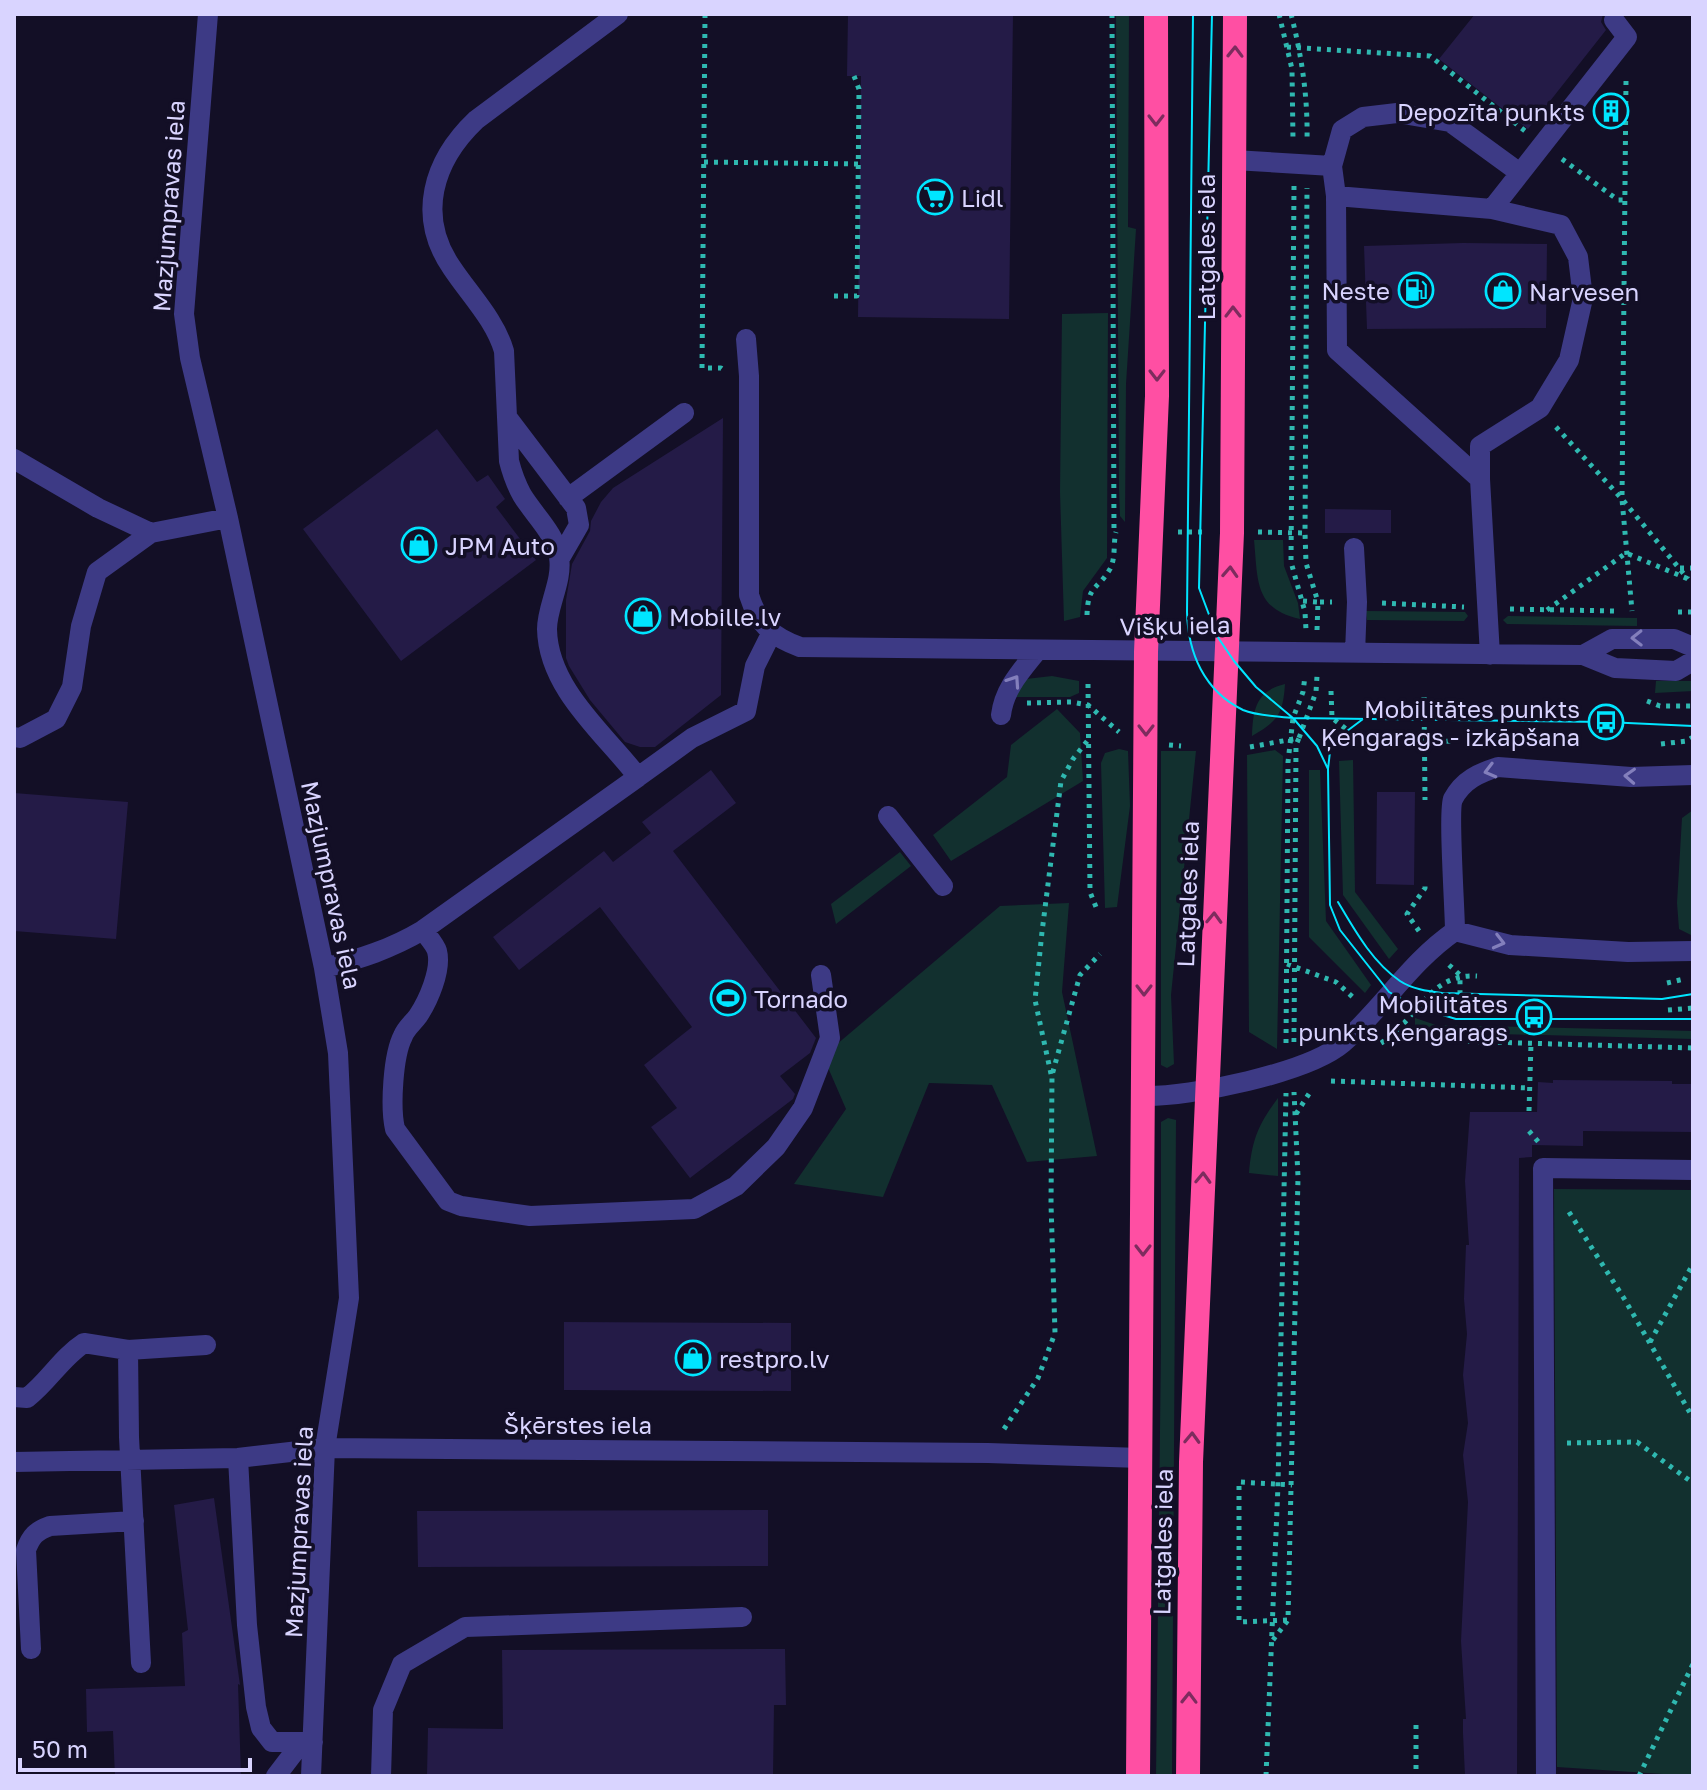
<svg xmlns="http://www.w3.org/2000/svg" width="1707" height="1790" viewBox="0 0 1707 1790" font-family="'Golos Text',sans-serif">
<rect width="100%" height="100%" fill="#130f26"/>
<path fill="#12302f" d="M1116 14H1129L1128 227 1136 229 1126 384 1125 522 1120 516 1119 490Z
M1108 313 1107 558 1083 591 1080 617 1064 621 1060 492 1062 314Z
M1254 540H1283L1284 566 1298 603 1300 619C1254 609 1258 580 1254 540Z
M1366 611 1465 612 1468 616 1464 621 1367 620Z
M1508 616 1637 618V626L1507 624 1503 620Z
M1052 676 1079 681V693L1070 697H1016L1017 690 1026 679Z
M1656 681H1693V691L1655 693Z
M1285 684C1283 714 1278 721 1252 736 1253 709 1256 691 1285 684Z
M1057 709 1080 733 1083 781 951 861 933 835 1007 777 1011 745Z
M1119 749 1128 751 1130 806 1117 907 1105 908 1101 763 1105 753Z
M1275 750 1283 756 1277 1049 1249 1032 1247 755Z
M1161 751H1196L1171 995 1174 1064 1167 1068 1161 1065Z
M1353 760 1355 892 1398 949 1389 959 1343 895 1339 761Z
M1309 770H1320L1326 921 1371 985 1365 993 1309 937Z
M1693 810V936L1679 929 1677 903 1682 818Z
M900 852 911 866 836 924 831 904Z
M1069 903 1062 992 1097 1156 1027 1162 992 1085 929 1083 883 1197 794 1184 846 1109 823 1056 1000 906Z
M1415 1018 1436 1025 1693 1031V1039L1423 1032 1415 1031Z
M1278 1098V1176L1249 1173C1252 1140 1258 1125 1278 1098Z
M1168 1118 1176 1120 1172 1776H1156L1161 1345V1122Z
M1554 1189 1693 1190V1776L1557 1767Z"/>
<path fill="#241b47" d="M848 14H1013L1009 319 858 317 861 76H847Z
M1475 14H1603L1601 22 1606 30 1528 129 1439 59Z
M1463 243 1547 244 1546 328 1367 329 1364 246Z
M723 418 721 695 655 747H640L625 742 590 700 569 666 566 658V600L572 564 590 531 591 521 601 502 613 488Z
M437 429 477 482 488 475 505 499 496 507 536 560 401 661 303 529Z
M1325 509 1391 510V533H1325Z
M711 770 736 803 673 851 816 1038 810 1053 780 1076 795 1094 793 1099 690 1178 651 1127 677 1108 644 1065 692 1027 600 907 519 970 493 937 604 851 613 862 651 833 642 822Z
M1377 792H1415L1414 885 1376 884Z
M14 793 128 802 116 939 14 931Z
M1553 1080 1672 1081V1084H1693V1132L1583 1131V1146L1532 1145V1157L1519 1158 1517 1776H1465L1463 1733V1719H1466L1461 1641 1468 1502 1463 1455 1468 1423 1463 1375 1467 1334 1464 1299 1466 1245H1469L1465 1181 1470 1112H1537L1538 1082 1553 1083Z
M564 1322 791 1323V1391L564 1390Z
M214 1498 240 1685 238 1684 241 1776H115L113 1731 87 1732 86 1689 185 1686 182 1633 188 1630 174 1505Z
M768 1510V1566L418 1567 417 1511Z
M785 1649 786 1705H774L773 1776H427L428 1728 503 1729 502 1650Z"/>
<g fill="none" stroke-linecap="round" stroke-linejoin="round">
<path stroke="#2fb8b0" stroke-width="5" stroke-dasharray="4 6" stroke-linecap="butt" d="M705 14 702 368H721L725 371
M1112 14 1114 532
M1279 14 1292 69 1293 140
M1291 14C1302 57 1308 98 1307 142
M1287 47 1430 56 1525 131
M1626 81 1622 499 1632 611
M1562 159 1618 200H1623
M704 162 859 164
M1294 186 1291 562 1305 612 1306 630
M834 296H857L859 89 854 76
M1556 427 1622 499 1688 579
M1178 532H1208
M1258 532 1305 533
M1680 568H1693
M1303 601 1318 602 1306 563 1305 533 1307 188
M1382 603 1464 607
M1510 609 1616 611
M1547 610 1626 553 1693 581
M1678 612H1693
M1087 615C1088 584 1097 591 1110 569 1116 558 1113 542 1116 532
M1317 630 1318 602H1332
M1088 684 1090 892 1098 912
M1331 691 1332 718 1364 743 1453 741
M1424 697 1425 800
M1647 701 1660 706H1693
M1027 703 1071 702 1088 705 1119 732
M1661 744 1687 741 1693 737
M1169 745 1181 746
M1250 747 1299 738 1316 692 1317 676
M1419 931 1407 914 1425 888V882
M1287 964 1336 982 1356 1000
M1449 965 1460 975V1008H1474
M1667 983 1684 979
M1668 1010 1693 1008
M1390 1030 1396 1034 1419 1040 1693 1048
M1294 1042 1296 745 1299 738
M1286 1043 1288 762 1293 718 1303 692 1305 676
M1381 1043C1416 1022 1428 973 1477 976
M1051 1074 1035 1000 1042 932 1061 781 1073 759 1088 740
M1331 1081 1530 1088
M1529 1111 1531 1043
M1296 1114 1312 1089
M1529 1131 1542 1146
M1569 1212 1625 1300 1693 1418
M1650 1342 1693 1264
M1004 1429 1038 1378 1055 1333 1051 1204 1052 1075 1080 975 1100 954
M1567 1443 1637 1442 1693 1483
M1287 1620 1239 1622V1482L1292 1485
M1273 1640 1288 1620 1298 1177 1294 1092
M1416 1725V1776
M1266 1776 1278 1485 1286 1093
M1639 1776 1693 1664"/>
<path stroke="#3d3a85" stroke-width="20" d="M208 14 184 314 190 358 228 518 324 968 338 1053 349 1298 325 1448 311 1776
M618 14 476 120C433 161 416 216 452 268 470 295 495 320 504 351L509 461C512 473 516 484 522 495 534 515 555 533 559 557 563 581 547 606 547 629 548 689 605 734 638 777L692 738 746 711 755 666 771 634
M1234 160 1332 166
M1336 196 1492 209 1627 37 1614 20
M746 339 749 376V595C758 624 772 637 800 647L1583 655 1615 668 1676 671 1693 661
M507 417 576 508 579 525 560 558
M14 459 98 508 151 533
M1480 479V446L1540 408 1569 360 1583 298 1578 257 1561 225 1492 209
M568 498 684 413
M1354 548 1357 602 1355 653
M1490 655 1480 479 1337 350 1336 196 1332 166 1342 130 1363 117 1397 113 1450 122 1520 173
M1583 655 1612 639H1674L1693 647
M1001 715C1004 689 1021 671 1037 651
M14 737 20 738 56 719 72 687 81 626 97 572 151 533 228 518
M888 816 943 886
M423 930C427 936 435 944 437 951 442 970 428 1001 418 1016 413 1023 406 1028 403 1036 393 1055 390 1107 395 1129L448 1201 461 1206 530 1216 694 1209 736 1186 776 1147 803 1108 830 1038 821 975
M1455 931C1455 911 1448 810 1453 799 1463 780 1479 773 1498 767L1631 777 1693 775
M324 968C360 959 391 949 423 930L638 777
M1144 1096C1190 1097 1308 1073 1343 1043 1383 1008 1410 962 1455 931L1510 945 1628 952 1693 951
M14 1397 27 1398C49 1381 61 1358 84 1343L128 1350
M238 1458 247 1625 256 1707 261 1728 272 1742H313
M14 1462 238 1458 325 1448 988 1453 1141 1458
M31 1649 26 1550C31 1536 36 1531 50 1526L134 1521
M141 1663 129 1437 128 1350 206 1345
M276 1776 302 1742
M381 1776 383 1710 402 1664 465 1627 742 1617
M1546 1776 1543 1168 1693 1170"/>
<path stroke="#ff4fa3" stroke-width="24" d="M1138 1776 1146 652 1157 396 1156 14
M1188 1776 1191 1462 1232 533 1235 14"/>
<path stroke="#00e5ff" stroke-width="2" d="M1193 14 1187 612C1188 653 1204 691 1243 710 1257 716 1277 716 1293 718L1606 722 1693 726
M1212 14 1199 588 1217 636 1234 661 1256 687 1293 718 1317 746 1328 769 1330 905 1340 930 1389 992 1416 1007 1456 1019H1693
M1328 769 1331 743 1363 719
M1338 902C1354 929 1372 962 1400 981 1412 989 1427 991 1442 993L1662 999 1693 994"/>
</g>
<defs><path id="oneway-chevron" d="M-2-3.5L2.5 0L-2 3.5" fill="none" stroke-width="1.6" stroke-linecap="round" stroke-linejoin="round" transform="scale(2)"/></defs>
<g stroke="#7d2c5e">
<use href="#oneway-chevron" transform="translate(1235 52) rotate(-89)"/>
<use href="#oneway-chevron" transform="translate(1156 120) rotate(90)"/>
<use href="#oneway-chevron" transform="translate(1233 312) rotate(-90)"/>
<use href="#oneway-chevron" transform="translate(1157 375) rotate(90)"/>
<use href="#oneway-chevron" transform="translate(1230 572) rotate(-87)"/>
<use href="#oneway-chevron" transform="translate(1146 730) rotate(90)"/>
<use href="#oneway-chevron" transform="translate(1214 918) rotate(-88)"/>
<use href="#oneway-chevron" transform="translate(1144 990) rotate(90)"/>
<use href="#oneway-chevron" transform="translate(1203 1178) rotate(-88)"/>
<use href="#oneway-chevron" transform="translate(1143 1250) rotate(90)"/>
<use href="#oneway-chevron" transform="translate(1192 1438) rotate(-88)"/>
<use href="#oneway-chevron" transform="translate(1189 1698) rotate(-89)"/>
</g>
<g stroke="#837fbc">
<use href="#oneway-chevron" transform="translate(1637 638) rotate(179)"/>
<use href="#oneway-chevron" transform="translate(1014 681) rotate(-56)"/>
<use href="#oneway-chevron" transform="translate(1490 771) rotate(165)"/>
<use href="#oneway-chevron" transform="translate(1630 776) rotate(-177)"/>
<use href="#oneway-chevron" transform="translate(1499 942) rotate(14)"/>
</g>
<defs>
<g id="building-ring" transform="scale(1.8)"><circle r="9.5" fill="#130f26" stroke="#00e5ff" stroke-width="1.5"/><path d="M-4-6H4V6H1V3H-1V6H-4ZM-2.5-4.3h1.7v1.8h-1.7ZM.8-4.3h1.7v1.8H.8ZM-2.5-1h1.7V.8h-1.7ZM.8-1h1.7V.8H.8Z" fill="#00e5ff"/></g>
<g id="supermarket-ring" transform="scale(1.8)"><circle r="9.5" fill="#130f26" stroke="#00e5ff" stroke-width="1.5"/><path d="M-6-5.5h2.5l.6 2H6L4.5 2H-2.5L-4.4-4H-6ZM-1.5 3.2a1.3 1.3 0 1 0 .1 0ZM3 3.2a1.3 1.3 0 1 0 .1 0Z" fill="#00e5ff"/></g>
<g id="fuel-ring" transform="scale(1.8)"><circle r="9.5" fill="#130f26" stroke="#00e5ff" stroke-width="1.5"/><path d="M-5.5-6h7V0h2V4h1.3V-2.5L3-4.5l.8-.8L6-3V5H2.5V1h-1V6h-7ZM-4.2-4.7v3.2H.2V-4.7Z" fill="#00e5ff"/></g>
<g id="shop-ring" transform="scale(1.8)"><circle r="9.5" fill="#130f26" stroke="#00e5ff" stroke-width="1.5"/><path d="M-5-2.5h2.3a2.7 3.5 0 0 1 5.4 0H5L5.5 6h-11ZM-1.5-2.5h3a1.5 2.3 0 0 0-3 0Z" fill="#00e5ff"/></g>
<g id="bus-ring" transform="scale(1.8)"><circle r="9.5" fill="#130f26" stroke="#00e5ff" stroke-width="1.5"/><path d="M-5-6H5V4H4V6H2V4H-2V6H-4V4H-5ZM-3.5-4V0h7V-4ZM-3.5 1.2v1.5H-2V1.2ZM2 1.2v1.5H3.5V1.2Z" fill="#00e5ff"/></g>
<g id="stadium-ring" transform="scale(1.8)"><circle r="9.5" fill="#130f26" stroke="#00e5ff" stroke-width="1.5"/><path d="M0-5a6.5 5 0 1 0 0 10a6.5 5 0 1 0 0-10ZM-3.5-1.8h7v3.6h-7Z" fill="#00e5ff"/></g>
</defs>
<g fill-rule="evenodd">
<use href="#building-ring" x="1611" y="111"/>
<use href="#supermarket-ring" x="935" y="197"/>
<use href="#fuel-ring" x="1416" y="290"/>
<use href="#shop-ring" x="1503" y="291"/>
<use href="#shop-ring" x="419" y="545"/>
<use href="#shop-ring" x="643" y="616"/>
<use href="#bus-ring" x="1606" y="722"/>
<use href="#stadium-ring" x="728" y="998"/>
<use href="#bus-ring" x="1534" y="1017"/>
<use href="#shop-ring" x="693" y="1358"/>
</g>
<g text-anchor="middle" dominant-baseline="central" stroke-width="7" stroke-linejoin="round" paint-order="stroke">
<g font-size="24" fill="#d9d4ff" stroke="#130f26" text-anchor="start">
<text x="1585" y="111" text-anchor="end">Depozīta punkts</text>
<text x="961" y="197">Lidl</text>
<text x="1390" y="290" text-anchor="end">Neste</text>
<text x="1529" y="291">Narvesen</text>
<text x="445" y="545">JPM Auto</text>
<text x="669" y="616">Mobille.lv</text>
<text x="1580" y="708" text-anchor="end">Mobilitātes punkts<tspan x="1580" dy="28">Ķengarags - izkāpšana</tspan></text>
<text x="754" y="998">Tornado</text>
<text x="1508" y="1003" text-anchor="end">Mobilitātes<tspan x="1508" dy="28">punkts Ķengarags</tspan></text>
<text x="719" y="1358">restpro.lv</text>
</g>
<g font-size="24" fill="#d9d4ff" stroke="#130f26">
<text transform="translate(168 206) rotate(-86)">Mazjumpravas iela</text>
<text transform="translate(1205 247) rotate(-90)">Latgales iela</text>
<text transform="translate(1175 625) rotate(-1)">Višķu iela</text>
<text transform="translate(332 885) rotate(78)">Mazjumpravas iela</text>
<text transform="translate(1187 894) rotate(-88)">Latgales iela</text>
<text x="578" y="1424">Šķērstes iela</text>
<text transform="translate(298 1532) rotate(-87)">Mazjumpravas iela</text>
<text transform="translate(1162 1542) rotate(-89)">Latgales iela</text>
</g>
</g>
<rect width="1707" height="1790" fill="none" stroke="#d9d4ff" stroke-width="32"/>
<path d="M20 1758v12h230v-12" fill="none" stroke="#d9d4ff" stroke-width="4"/>
<text x="32" y="1758" font-size="24" fill="#d9d4ff" stroke="#130f26" stroke-width="6" paint-order="stroke">50 m</text>
</svg>
